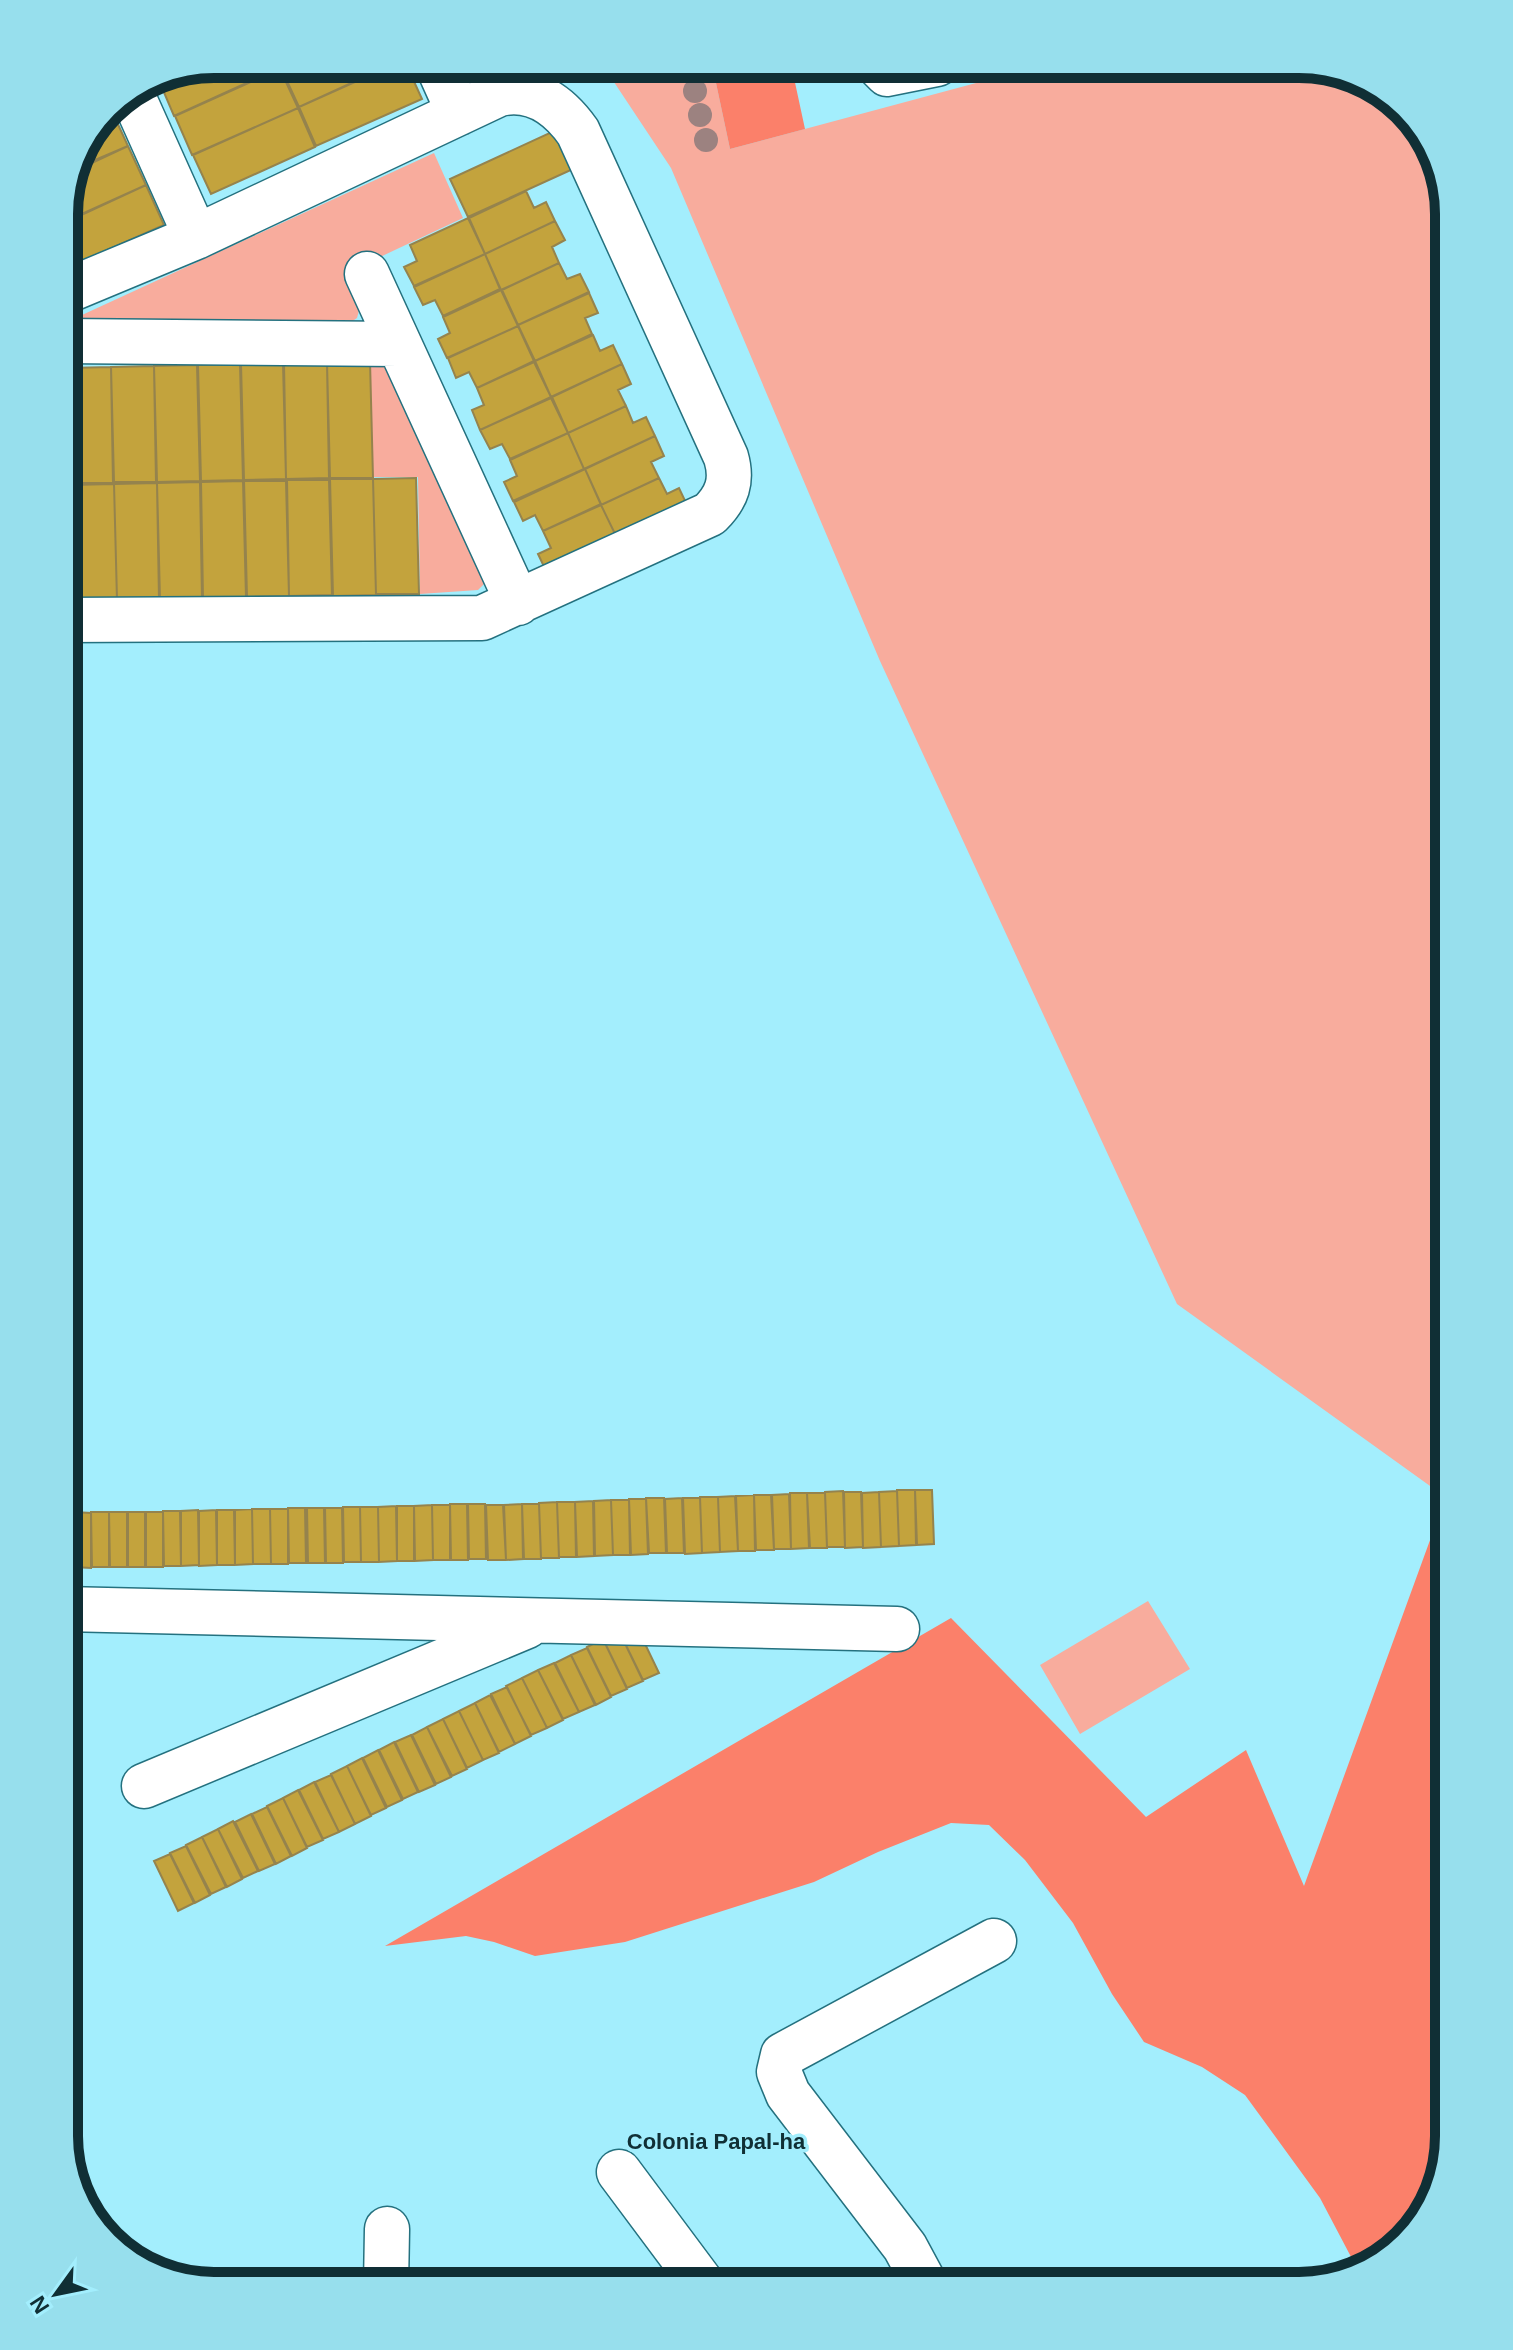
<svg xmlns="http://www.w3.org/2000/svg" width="1513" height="2350" viewBox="0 0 1513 2350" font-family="Helvetica,sans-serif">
<rect width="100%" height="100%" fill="#a3eefd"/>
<path fill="#f8ac9d" d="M602 64H712L730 149 1047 64H1310L1382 89 1433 147 1449 214V1496H1444L1177 1304 880 661 671 168Z
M434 153 463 218 346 273 360 307 357 318 348 324 78 319 82 315Z
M370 362H386L485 583 478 590 420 594 418 477H373Z
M1148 1601 1190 1669 1080 1734 1040 1665Z"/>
<path fill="#fb806a" d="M712 64H791L805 129 730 149Z
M1445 1499H1449V2137L1424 2219 1366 2270 1359 2272 1320 2198 1245 2095 1202 2067 1144 2042 1112 1994 1073 1923 1025 1860 989 1825 951 1823 878 1852 814 1882 625 1942 535 1956 494 1942 466 1936 385 1946 951 1618 1146 1817 1246 1750 1304 1886Z"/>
<path fill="#c3a33d" stroke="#95834d" stroke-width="2" d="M214 64H278L279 68 174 116 157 76Z
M289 64H393L299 107 281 68Z
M395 64H406L422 99 316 146 299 107Z
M280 69 298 108 192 155 175 116Z
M110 107 128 146 81 166 108 108Z
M298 108 315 147 211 194 193 155Z
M554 131 573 169 468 217 450 179Z
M128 146 146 185 64 222V204L81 168Z
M146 185 164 225 64 269V223Z
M526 191 534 208 546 202 555 221 485 254 469 218Z
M468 218 485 254 414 286 404 267 417 261 410 245Z
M555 221 565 240 552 247 559 263 501 290 485 254Z
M485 254 500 289 443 316 435 300 423 305 414 287Z
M559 263 567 279 580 274 589 292 518 325 502 290Z
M501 290 518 326 447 358 438 339 450 333 443 317Z
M589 293 598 313 585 318 592 334 535 361 518 325Z
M518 326 534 361 477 388 469 372 456 378 448 358Z
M593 335 600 351 613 345 622 364 551 397 535 361Z
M370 361 373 478H330L327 363Z
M534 362 551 397 480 430 472 410 484 405 477 388Z
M284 363H327L329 478 286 479Z
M240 364 243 480 201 481 198 365Z
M241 364H283L286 479 244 480Z
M622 364 631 384 618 390 626 406 568 433 552 397Z
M197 365 200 481 157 482 154 366Z
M154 366 156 482H114L111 367Z
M64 367H67L71 484H64Z
M111 367 113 483H71L68 368Z
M551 398 568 433 510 459 502 444 490 449 480 430Z
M626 406 633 423 646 417 655 436 584 469 568 433Z
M568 433 584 469 513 501 504 482 517 476 510 460Z
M655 436 664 456 651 462 659 478 601 505 585 469Z
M585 469 601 504 543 531 535 515 523 521 514 502Z
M416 478 419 594H376L373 479Z
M659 478 667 494 679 488 688 507 618 540 601 505Z
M330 479H373L376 595 333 596Z
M287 480H329L332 595 289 596Z
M243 481 246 597 203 598 201 482Z
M244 481H286L289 596 247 597Z
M200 482 202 598 160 599 157 483Z
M157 483 159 599H117L114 484Z
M114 484 117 600H74L71 485Z
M64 485H70L73 600H64Z
M601 505 618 540 547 573 538 554 551 548 543 531Z
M897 1490H915L916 1545 899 1546Z
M915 1490H932L934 1544 917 1545Z
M843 1491 845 1547H827L825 1492Z
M897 1491 899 1546 881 1547 879 1492Z
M844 1492H861L863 1547 845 1548Z
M879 1492 881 1547 863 1548 862 1493Z
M790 1493H807L809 1548 791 1549Z
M807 1493H825L827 1548H810Z
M789 1494 791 1549H774L772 1495Z
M754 1495 755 1551H738L736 1496Z
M754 1495H771L774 1550H756Z
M735 1496 738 1551 720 1552 718 1497Z
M700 1497H718L720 1552 702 1553Z
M646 1498H664L666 1553H649Z
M682 1498 684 1553H667L665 1499Z
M683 1498H700L702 1553 685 1554Z
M629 1499H646L648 1554 631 1555Z
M611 1500 613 1555 595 1556 594 1501Z
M611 1500H629L630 1555H613Z
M593 1501 594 1556 577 1557 575 1502Z
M557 1502 559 1558H541L539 1503Z
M557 1502H575L576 1557H559Z
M450 1504H467L468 1560H451Z
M468 1504H485L486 1559H469Z
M522 1504 523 1559 506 1560 504 1505Z
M522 1504H539L541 1559H524Z
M432 1505 433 1560 415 1561 414 1506Z
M432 1505H450V1560H433Z
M486 1505H503L506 1560H488Z
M396 1506 397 1561 379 1562 378 1507Z
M397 1506H414V1561H397Z
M343 1507H360L361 1562H344Z
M360 1507H378L379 1562H361Z
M288 1508H305L306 1563H289Z
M307 1508H324L325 1563H308Z
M325 1508H342L343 1563H326Z
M252 1509 253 1564 235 1565V1510Z
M252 1509H270L271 1564H253Z
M270 1509H288V1564H271Z
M198 1510 199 1565 181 1566V1511Z
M216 1510 217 1565 199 1566V1511Z
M217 1510H234L235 1565H217Z
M163 1511H180L181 1566H164Z
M73 1512 91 1513V1568L74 1567Z
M91 1512H109V1567H92Z
M109 1512H127V1567H110Z
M128 1512H145V1567H128Z
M146 1512H163V1567H146Z
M64 1513H73L74 1568H64Z
M635 1623 659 1673 643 1680 619 1631Z
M619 1631 643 1681 627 1688 603 1639Z
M603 1639 627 1689 611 1696 587 1647Z
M587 1648 611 1697 596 1705 571 1655Z
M571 1655 595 1705 579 1712 555 1663Z
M554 1663 579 1712 563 1719 538 1670Z
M538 1670 563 1720 547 1728 522 1678Z
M522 1678 547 1728 531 1735 506 1686Z
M507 1687 531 1736 515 1744 491 1694Z
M490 1695 515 1744 499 1752 475 1703Z
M475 1703 499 1753 483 1760 459 1711Z
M459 1711 483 1760 467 1768 443 1719Z
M443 1719 467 1769 452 1776 427 1727Z
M427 1727 451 1777 436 1784 412 1735Z
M411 1735 435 1785 419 1792 395 1742Z
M394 1742 418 1792 403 1799 379 1750Z
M378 1750 402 1800 387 1807 363 1758Z
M362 1758 386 1808 371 1815 347 1766Z
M347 1766 371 1816 355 1824 331 1774Z
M331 1775 355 1824 339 1832 315 1782Z
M314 1782 339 1832 323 1839 299 1790Z
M298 1790 323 1840 307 1847 283 1798Z
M283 1798 307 1848 292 1856 267 1806Z
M267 1807 291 1856 276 1864 252 1814Z
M251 1814 275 1864 259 1871 235 1822Z
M233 1821 258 1871 243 1878 218 1829Z
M218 1829 242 1879 227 1887 202 1837Z
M202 1837 226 1887 211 1894 186 1845Z
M186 1846 210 1895 195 1903 170 1853Z
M170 1854 194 1903 178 1911 154 1861Z"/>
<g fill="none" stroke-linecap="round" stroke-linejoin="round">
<g stroke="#24717f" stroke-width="47">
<path id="minor" d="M437 64 459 113
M877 64 887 74 937 64
M131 92 196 237
M367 274 518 603
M64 341 398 344
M64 620 482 618 710 514C727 497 733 481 726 457L578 132C559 105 533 86 499 94L196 237 64 292
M64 1609 897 1629
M144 1786 527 1626
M619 2172 704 2286
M386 2286 387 2229
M926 2286 905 2247 788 2094 779 2072 783 2055 994 1941"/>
</g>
<use href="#minor" stroke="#fff" stroke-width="44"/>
</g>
<g fill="#9c8280">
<circle cx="695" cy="91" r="12"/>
<circle cx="700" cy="115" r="12"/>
<circle cx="706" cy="140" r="12"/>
</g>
<g text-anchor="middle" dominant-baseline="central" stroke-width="7" stroke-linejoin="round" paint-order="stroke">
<g font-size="22" font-weight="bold" fill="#102f35" stroke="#a3eefd">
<text x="716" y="2141">Colonia Papal-ha</text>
</g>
</g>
<path d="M0 0H1513V2350H0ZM214 78H1299A136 136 0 0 1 1435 214V2136A136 136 0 0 1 1299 2272H214A136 136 0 0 1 78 2136V214A136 136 0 0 1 214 78Z" fill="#97dfed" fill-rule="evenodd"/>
<path fill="none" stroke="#102f35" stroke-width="10" d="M214 78H1299A136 136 0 0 1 1435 214V2136A136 136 0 0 1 1299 2272H214A136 136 0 0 1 78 2136V214A136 136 0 0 1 214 78Z"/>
<g transform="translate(56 2294) rotate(237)" stroke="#a3eefd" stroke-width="6" paint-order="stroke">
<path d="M0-6L14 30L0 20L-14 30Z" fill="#102f35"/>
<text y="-12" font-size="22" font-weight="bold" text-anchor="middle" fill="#102f35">N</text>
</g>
</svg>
